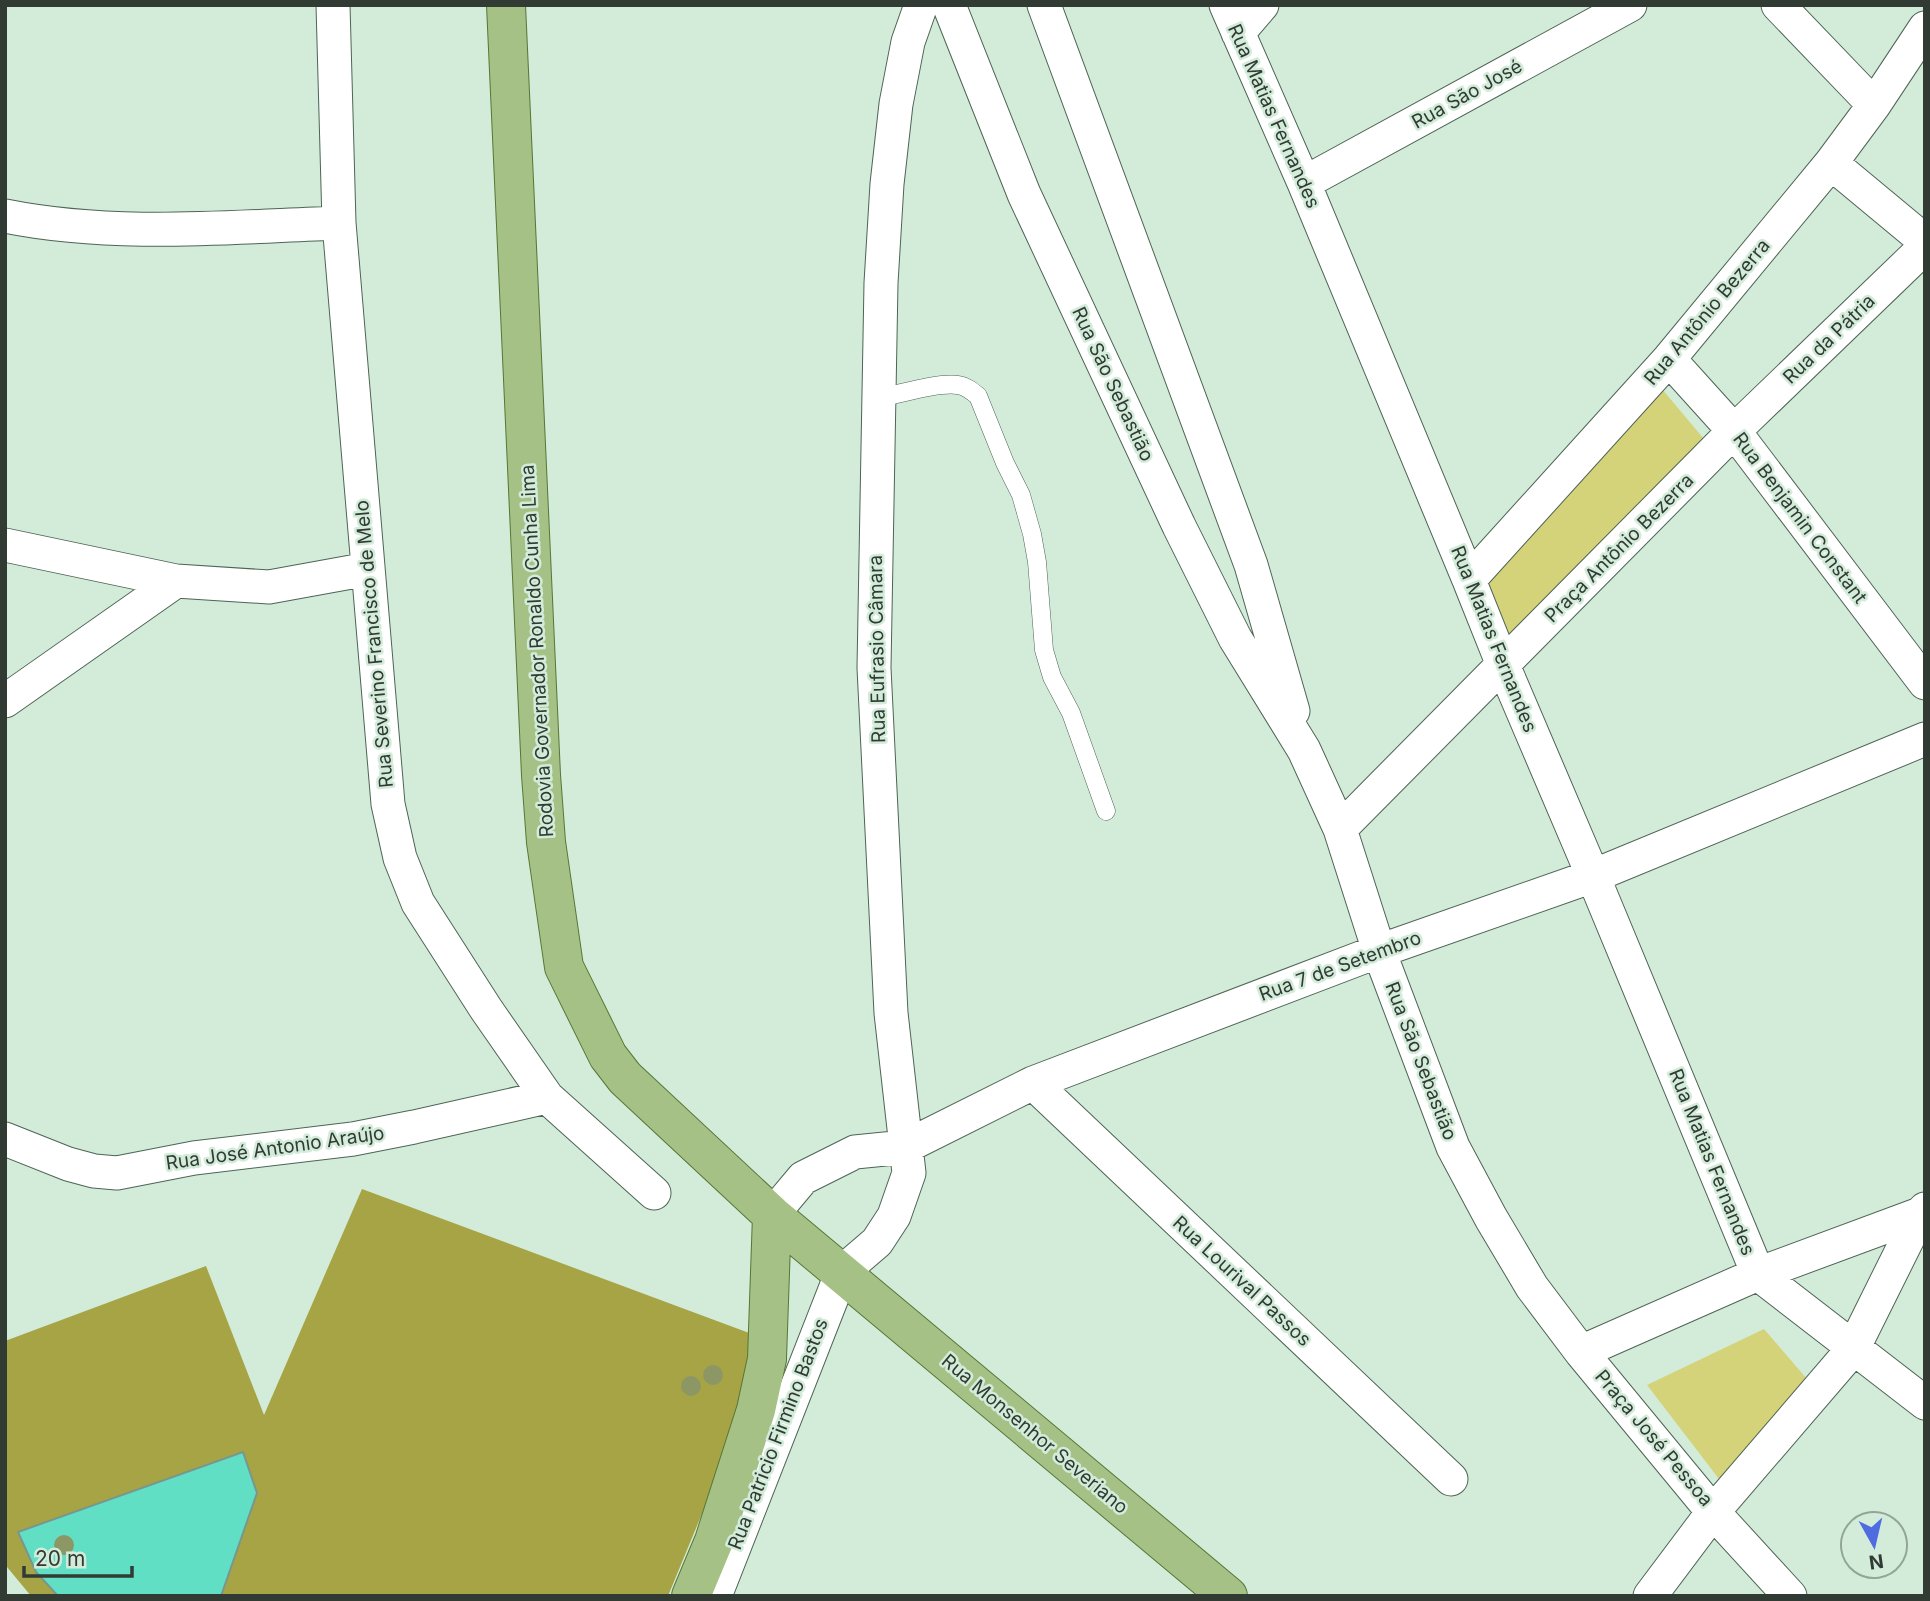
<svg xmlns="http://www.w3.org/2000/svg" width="1930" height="1601" viewBox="0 0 1930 1601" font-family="Inter,sans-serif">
<rect width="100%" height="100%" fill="#d3ecda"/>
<path fill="#d4d37a" d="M1662 389 1704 439 1509 639 1482 577Z
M1764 1329 1807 1379 1719 1479 1647 1385Z"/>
<path fill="#a6a444" d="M362 1189 760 1337 713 1487 668 1596H31L7 1567 5 1562V1341L206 1266 264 1415Z"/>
<path fill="#61dfc5" stroke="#78978f" stroke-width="2" d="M243 1452 257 1493 221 1596H58L36 1572 18 1532Z"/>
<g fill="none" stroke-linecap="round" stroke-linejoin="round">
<g stroke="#4e6454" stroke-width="19">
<path id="service" d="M879 398C900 394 938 382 958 385 966 386 972 391 978 396L1005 463 1021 495 1032 534 1037 562 1044 650 1052 677 1071 713 1106 811"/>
</g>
<g stroke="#4e6454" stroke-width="35">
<path id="minor" d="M333 5 339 223 388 804 400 858 418 903 486 1009 547 1097 654 1193
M949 5 1024 194 1179 526 1235 638 1304 750 1340 829 1379 951 1453 1147 1491 1218 1532 1287 1581 1352 1713 1512 1790 1596
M1044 5 1251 565 1293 711
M1226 5 1304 183 1469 580 1503 665 1593 876 1758 1274 1925 1403
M1778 5 1874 105
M1238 33 1262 5
M1831 163 1925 241
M1304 183 1630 5
M5 216C115 238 228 227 339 223
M1669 359 1734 431 1925 683
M5 545 176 581 269 587 368 569
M1469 580 1669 359 1831 163 1874 105 1925 28
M5 701 176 581
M1340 829 1734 431 1925 247
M1033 1083 1451 1479
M5 1139 68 1164 94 1171 117 1173 194 1158 353 1139 414 1127 547 1097
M772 1215 803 1178 855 1152 905 1147 1033 1083 1379 951 1593 876 1925 739
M1581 1352 1758 1274 1920 1214
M715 1596 842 1272 877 1242 894 1216 909 1173 891 1013 874 668 881 283 887 184 896 104 908 42 921 5
M1650 1596 1713 1512 1853 1349 1920 1214 1925 1209"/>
</g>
<g stroke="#557735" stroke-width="40">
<path id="primary" d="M506 5 541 775 546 842 564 967 608 1056 625 1078 772 1215 1228 1596
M691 1596 714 1541 756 1410 767 1359 772 1215"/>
</g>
<use href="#service" stroke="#fff" stroke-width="18"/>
<use href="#minor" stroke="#fff" stroke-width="33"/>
<use href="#primary" stroke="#a5c186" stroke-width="38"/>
</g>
<g fill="#8d9766">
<circle cx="713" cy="1375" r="10"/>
<circle cx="691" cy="1386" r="10"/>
<circle cx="64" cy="1545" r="10"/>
</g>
<g text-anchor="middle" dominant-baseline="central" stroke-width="5" stroke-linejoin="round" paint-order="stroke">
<g font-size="19" fill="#313b34" stroke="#d3ecda">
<text transform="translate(1467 94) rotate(-29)">Rua São José</text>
<text transform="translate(1274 116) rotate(66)">Rua Matias Fernandes</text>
<text transform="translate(1707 312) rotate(-50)">Rua Antônio Bezerra</text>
<text transform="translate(1829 339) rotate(-44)">Rua da Pátria</text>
<text transform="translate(1113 384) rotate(65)">Rua São Sebastião</text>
<text transform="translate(1800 518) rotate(53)">Rua Benjamin Constant</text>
<text transform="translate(1619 548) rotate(-45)">Praça Antônio Bezerra</text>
<text transform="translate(1494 639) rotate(68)">Rua Matias Fernandes</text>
<text transform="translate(374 644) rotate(-95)">Rua Severino Francisco de Melo</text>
<text transform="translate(877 649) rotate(-91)">Rua Eufrasio Câmara</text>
<text transform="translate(537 651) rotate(-93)">Rodovia Governador Ronaldo Cunha Lima</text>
<text transform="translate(1340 966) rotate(-20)">Rua 7 de Setembro</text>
<text transform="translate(1421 1061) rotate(69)">Rua São Sebastião</text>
<text transform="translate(275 1148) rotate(-8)">Rua José Antonio Araújo</text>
<text transform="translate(1712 1162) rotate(68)">Rua Matias Fernandes</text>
<text transform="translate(1242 1281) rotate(43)">Rua Lourival Passos</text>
<text transform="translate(778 1434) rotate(-69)">Rua Patricio Firmino Bastos</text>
<text transform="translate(1035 1434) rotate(40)">Rua Monsenhor Severiano</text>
<text transform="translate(1654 1438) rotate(50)">Praça José Pessoa</text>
</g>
</g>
<rect width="1930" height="1601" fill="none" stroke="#313b34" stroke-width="14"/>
<g transform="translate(1874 1545) rotate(172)"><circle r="33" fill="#d3ecda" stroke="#92a598" stroke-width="2"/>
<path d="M0-5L12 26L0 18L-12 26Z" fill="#4f6be0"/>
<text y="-10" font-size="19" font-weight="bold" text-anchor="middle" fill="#313b34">N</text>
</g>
<path d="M24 1566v10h108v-10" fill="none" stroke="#313b34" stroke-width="3.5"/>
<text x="35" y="1566" font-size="21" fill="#313b34" stroke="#d3ecda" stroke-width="5" paint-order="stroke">20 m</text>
</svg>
